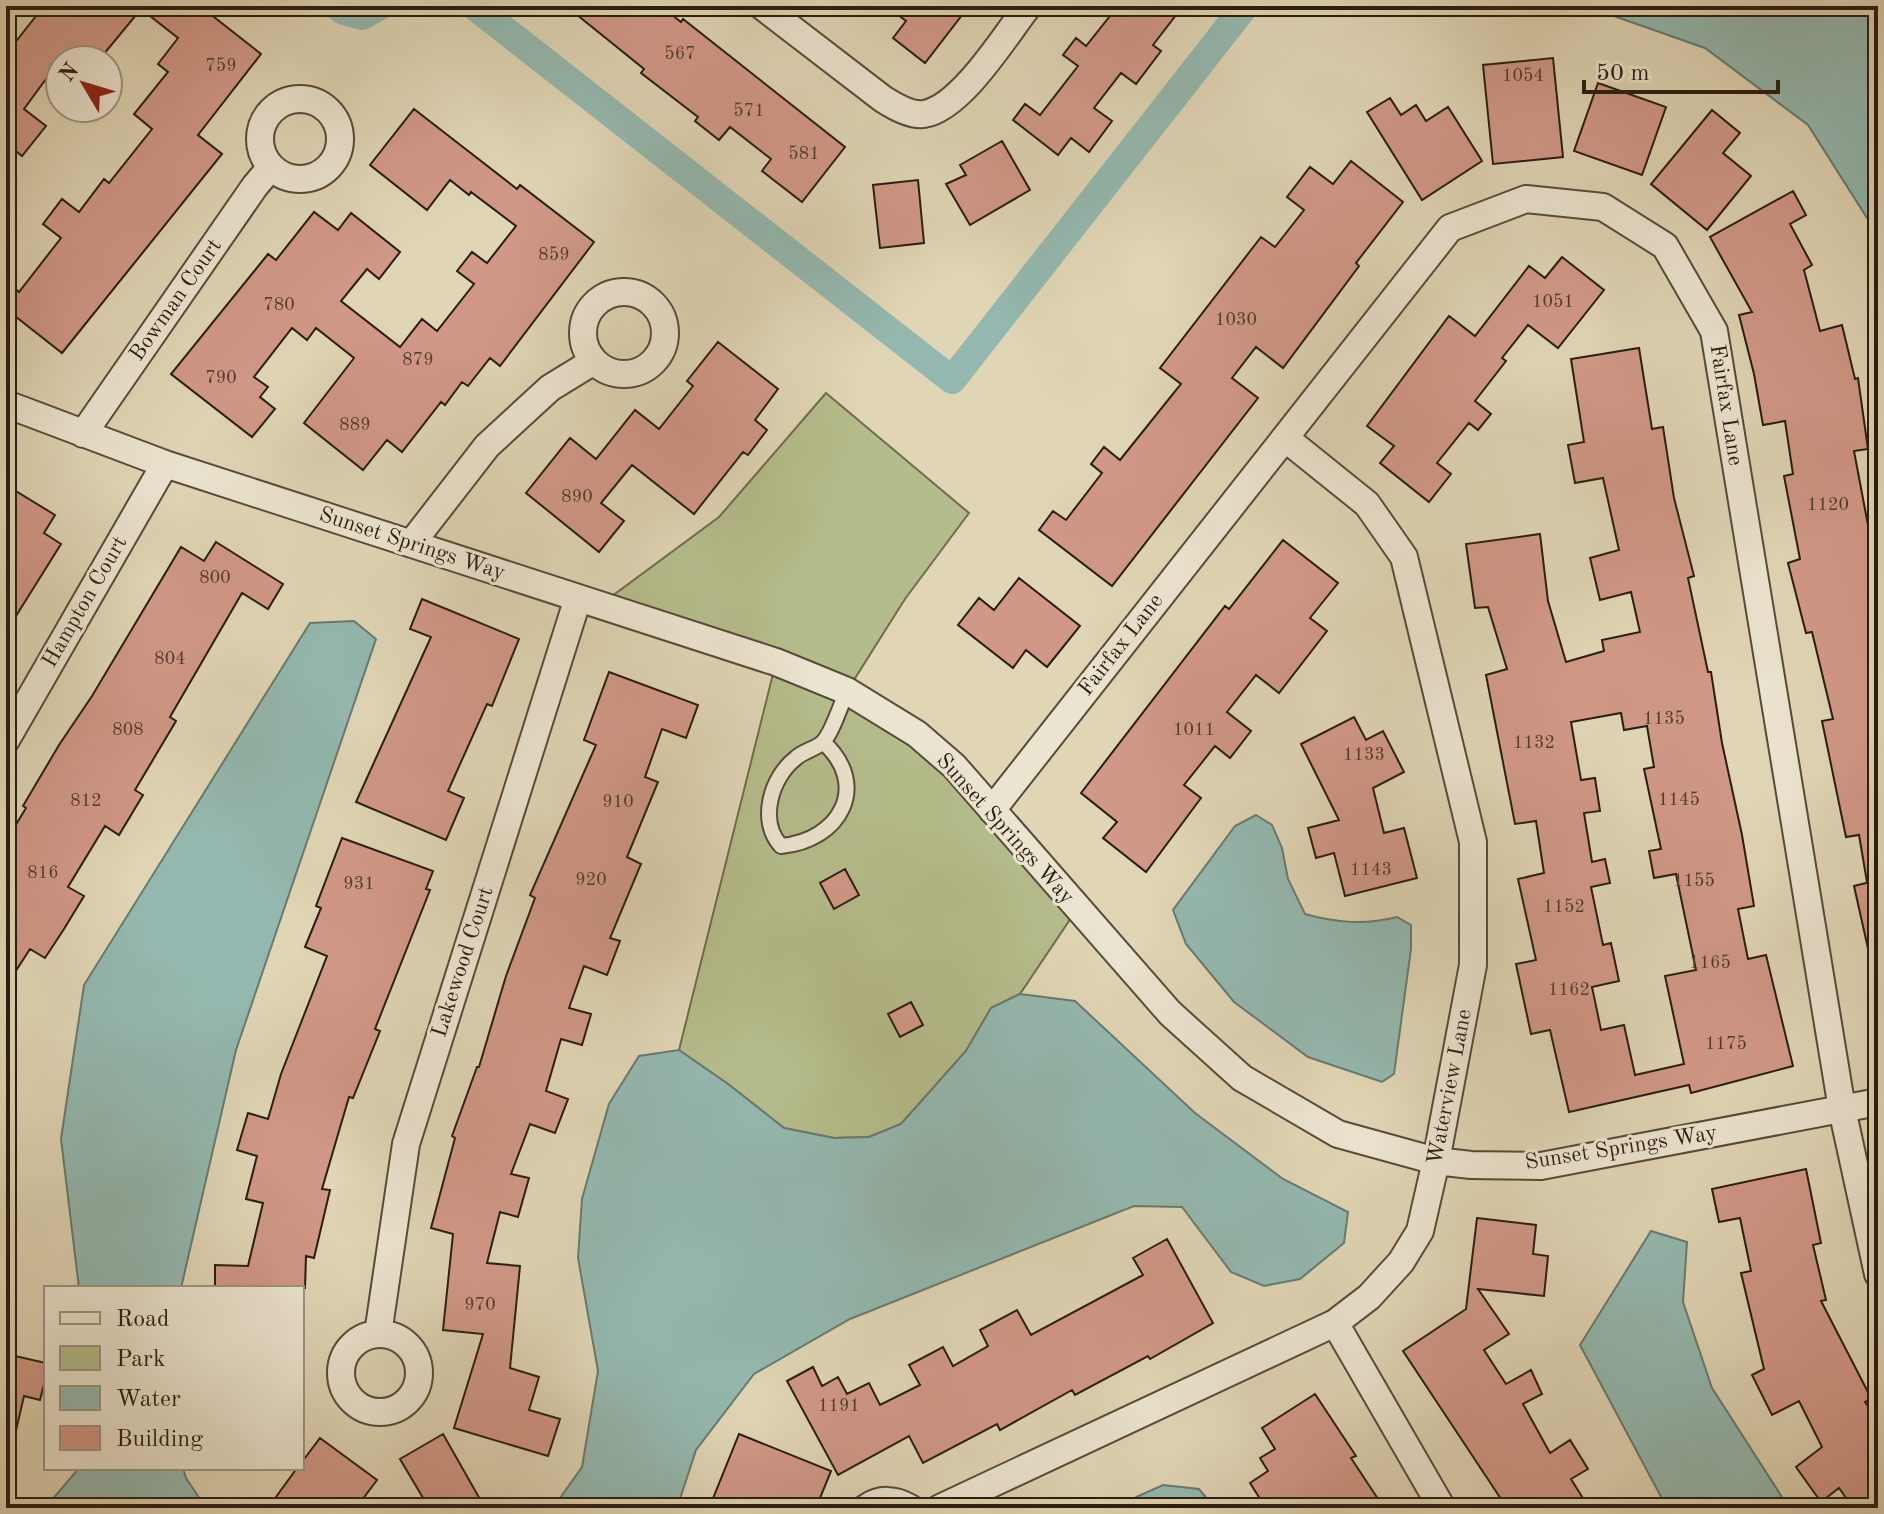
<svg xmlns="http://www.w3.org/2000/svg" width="1884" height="1514" viewBox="0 0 1884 1514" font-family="'Old Standard TT',serif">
<rect width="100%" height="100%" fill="#e0d5b5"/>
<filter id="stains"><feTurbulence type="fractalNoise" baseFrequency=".0025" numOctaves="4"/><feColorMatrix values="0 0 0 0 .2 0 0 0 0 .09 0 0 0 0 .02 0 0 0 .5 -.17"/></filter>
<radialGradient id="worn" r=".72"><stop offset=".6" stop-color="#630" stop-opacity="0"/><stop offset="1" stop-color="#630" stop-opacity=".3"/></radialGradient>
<path fill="#b5bc8b" stroke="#6f6c4e" stroke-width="2" d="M826 393 969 513 905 599 847 691 917 734 1077 909 1020 994 991 1008 966 1051 901 1124 869 1137 834 1138 784 1128 728 1084 679 1050 776 662 600 605 719 517Z"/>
<path fill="#94b8af" stroke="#697a70" stroke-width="2" d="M1456 6H1878V247L1874 229 1808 125 1705 48 1611 15 1551 7 1459 13Z
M354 621 376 639 236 1050 181 1288H79L61 1139 84 985 310 623Z
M1256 815 1272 825 1282 848 1288 879 1305 914C1337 923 1365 925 1397 917L1411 925V949L1394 1074 1382 1082 1308 1057 1234 1002 1186 944 1173 910 1235 826Z
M1020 994 1075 1001 1195 1113 1283 1179 1348 1212 1344 1243 1300 1279 1264 1286 1231 1272 1182 1207 1134 1206 850 1319 754 1374 696 1450 677 1508H553L582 1467 598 1371 578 1258 582 1199 609 1104 639 1056 679 1050 728 1084 784 1128 834 1138 869 1137 901 1124 966 1051 991 1008Z
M1651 1231 1687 1242 1683 1302 1712 1388 1789 1508H1667L1580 1345Z
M79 1468H183L186 1478 206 1508H45Z
M1163 1485 1199 1489 1215 1508H1125L1136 1497Z"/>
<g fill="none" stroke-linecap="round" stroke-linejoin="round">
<path stroke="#94b8af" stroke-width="28" d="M337 6 344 11 362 16 380 6
M474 6 952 380 1245 6"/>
</g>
<path fill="#d19887" stroke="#291d11" stroke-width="2" fill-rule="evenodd" d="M44 6H200L261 54 198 135 222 154 62 353 6 309V281L19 292 61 238 43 224 62 199 79 212 104 179 109 183 152 129 134 114 168 72 158 64 178 38 141 9 99 60 84 49 75 60H60L24 109 46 126 22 156 6 143V54Z
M566 6H661L681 22 683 19 845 147 802 202 762 171 771 159 730 127 719 140 695 121 698 117 641 73 644 69Z
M886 6H969L925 63 893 38 906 21Z
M1118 6H1183L1153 45 1161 51 1136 84 1121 73 1094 108 1112 121 1089 152 1071 138 1058 155 1013 120 1025 104 1040 115 1078 66 1063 55 1076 38 1086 46Z
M1553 58 1563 157 1493 164 1483 65Z
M1598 83 1666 107 1642 175 1574 151Z
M1390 98 1401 115 1416 105 1426 121 1448 107 1482 161 1422 200 1367 112Z
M414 109 517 189 520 185 594 242 500 366 490 358 468 386 462 382 445 405 441 402 402 452 387 440 363 470 304 423 354 358 316 328 307 340 292 328 254 377 268 387 260 397 275 409 252 437 171 374 268 254 276 260 314 212 338 230 351 213 400 252 379 279 367 269 341 301 400 347 422 319 437 331 474 284 457 271 472 252 487 263 516 226 471 192 469 195 450 180 427 210 370 165Z
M1712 110 1740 133 1723 153 1751 176 1707 230 1651 184Z
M1002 141 1030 190 970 225 946 184 966 175 960 165Z
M1351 161 1403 202 1356 263 1359 266 1283 368 1256 347 1232 378 1258 398 1112 586 1039 530 1053 511 1066 520 1102 473 1091 464 1104 447 1120 460 1181 384 1160 368 1261 237 1275 247 1304 210 1287 197 1310 167 1333 184Z
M918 180 924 243 880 248 873 185Z
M1793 191 1806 215 1790 224 1812 265 1804 270 1820 331 1842 325 1855 379 1858 378 1868 449 1854 451 1871 541 1878 539V585L1868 587 1878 626V952L1869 953 1854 886 1870 882H1867L1859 835 1846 837 1822 721 1833 719 1812 632 1806 633 1788 563 1800 559 1784 476 1793 474 1785 421 1763 425 1754 374 1739 315 1752 312 1710 237Z
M1562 257 1604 290 1558 348 1528 325 1502 358 1506 361 1475 401 1491 414 1478 430 1469 423 1437 463 1451 474 1429 502 1380 463 1394 446 1367 426 1449 316 1475 336 1529 266 1545 278Z
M718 342 778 389 755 420 767 430 748 455 743 452 694 514 632 465 601 503 624 521 599 552 526 493 570 438 596 459 635 410 659 429 693 386 687 381Z
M1639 348 1652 429 1663 427 1674 498 1694 576 1688 578 1708 672H1711L1722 743 1742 835 1754 906 1738 909 1748 959 1766 955 1793 1066 1691 1093 1689 1085 1569 1112 1550 1030 1531 1034 1516 964 1536 960 1518 879 1544 873 1536 821 1515 824 1486 675 1507 669 1488 607 1475 608 1466 544 1540 534 1548 601 1566 662 1604 651 1602 640 1640 632 1631 592 1600 600 1590 558 1619 550 1603 478 1575 483 1568 445 1584 442 1571 359ZM1621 713 1624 730 1647 726 1654 767 1644 769 1661 849 1649 851 1654 878 1676 874 1696 970 1665 976 1684 1064 1635 1075 1624 1025 1601 1030 1592 987 1619 981 1611 943 1603 945 1591 887 1610 883 1605 859 1592 862 1584 813 1600 811 1595 778 1581 780 1571 722Z
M6 485 55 515 44 533 61 544 6 632Z
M1283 540 1338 583 1310 618 1327 631 1279 693 1256 675 1227 712 1251 731 1230 758 1215 746 1184 785 1201 798 1146 872 1103 838 1117 822 1081 793 1225 606 1229 609Z
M216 542 283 584 268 609 242 593 170 717 176 721 135 790 143 795 119 835 105 826 68 887 84 896 64 929 45 958 30 949 6 986V841L26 808 23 806 59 745 92 696 181 547 204 561Z
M1019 578 1080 626 1047 667 1026 650 1013 668 958 625 979 598 994 610Z
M422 599 519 639 492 706 487 704 448 791 464 798 446 840 356 802 431 637 410 629Z
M609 672 698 705 686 738 662 729 645 777 658 782 627 857 641 864 610 938 620 941 607 975 584 966 569 1008 591 1014 582 1045 561 1039 546 1091 568 1099 555 1133 530 1124 511 1174 529 1178 518 1217 500 1212 487 1263 520 1266 510 1368 539 1377 529 1410 560 1419 548 1456 454 1428 483 1334 443 1330 453 1234 431 1228 455 1138 452 1136 477 1067H479L506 976 535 898 530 895 596 745 584 740Z
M1354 717 1366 740 1383 731 1404 772 1373 788 1384 833 1404 828 1417 878 1345 896 1334 853 1316 858 1308 828 1339 820 1301 744Z
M342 838 433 871 426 889 430 890 375 1029 380 1031 353 1098 349 1097 322 1189 330 1190 314 1258 306 1256 305 1288H215V1265L248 1266 263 1203 246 1199 257 1156 237 1150 248 1113 268 1119 281 1074 327 956 305 947 321 908 316 906Z
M845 869 859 895 834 909 820 883Z
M911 1002 923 1025 900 1037 888 1014Z
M1806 1169 1821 1243 1813 1245 1826 1300 1821 1301 1871 1398 1865 1402 1878 1420V1494L1859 1508H1853L1839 1488 1821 1502 1796 1467 1822 1447 1799 1401 1772 1415 1752 1375 1764 1369 1741 1273 1751 1271 1740 1218 1719 1222 1712 1189Z
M1477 1218 1536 1225 1533 1254 1548 1256 1544 1296 1478 1289 1509 1334 1484 1350 1506 1384 1531 1370 1542 1394 1523 1404 1550 1453 1570 1440 1588 1469 1571 1479 1589 1508H1507L1403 1351 1466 1309Z
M1167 1239 1213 1323 1150 1359 1148 1356 1075 1395 1072 1390 1000 1430 997 1424 923 1463 909 1436 838 1475 787 1381 813 1367 822 1386 838 1377 847 1394 869 1383 880 1405 920 1385 909 1365 943 1347 953 1366 988 1346 980 1330 1017 1310 1031 1335 1143 1275 1133 1258Z
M6 1354 46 1363V1376L40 1400 24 1396 14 1439H6Z
M1315 1394 1356 1456 1351 1458 1384 1508H1266L1250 1483 1268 1471 1260 1458 1275 1449 1262 1428Z
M443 1434 481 1501 469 1508H429L400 1459Z
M739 1434 831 1471 816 1508H730L712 1501Z
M320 1438 377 1480 356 1508H268L297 1468H302V1462Z"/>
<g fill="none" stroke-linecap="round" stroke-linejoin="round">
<g stroke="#574b3a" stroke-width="18">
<path id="service" d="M823 742C871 785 840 841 781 846 758 821 771 777 796 758 803 751 816 749 823 742 832 733 841 704 847 691"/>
</g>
<g stroke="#574b3a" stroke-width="30">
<path id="minor" d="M762 6 883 99C894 106 911 116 924 114 961 108 1005 36 1028 6
M260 139a40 40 0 1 1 80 0a40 40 0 1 1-80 0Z
M583 333a41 41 0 1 1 82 0a41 41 0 1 1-82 0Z
M6 404 165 464 776 662 847 691 917 734 954 766 1170 1013 1242 1078 1338 1134 1436 1161 1471 1165 1541 1166 1878 1102
M83 434 255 186 271 167
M411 544 487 446 550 388 594 361
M6 740 165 464
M992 810 1450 228 1526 199 1603 207 1665 246 1714 331 1842 1109 1878 1274
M1335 1323 1442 1508
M378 1334 406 1144 578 598
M341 1373a39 39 0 1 1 78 0a39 39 0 1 1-78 0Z
M866 1508C880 1498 895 1499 910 1508
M940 1508 1335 1323 1369 1297 1401 1262 1420 1231 1436 1161 1473 965V842L1404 557 1367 504 1285 438"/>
</g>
<use href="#service" stroke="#ebe4cf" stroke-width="14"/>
<use href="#minor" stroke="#ebe4cf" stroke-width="26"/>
</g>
<g text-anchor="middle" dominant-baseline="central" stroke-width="6" stroke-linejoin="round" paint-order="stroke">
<g font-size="18" fill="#533c2e">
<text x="680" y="54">567</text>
<text x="221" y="66">759</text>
<text x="1523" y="76">1054</text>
<text x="749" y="111">571</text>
<text x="804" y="154">581</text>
<text x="554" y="255">859</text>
<text x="1553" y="302">1051</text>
<text x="279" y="305">780</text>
<text x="1236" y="320">1030</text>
<text x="418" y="360">879</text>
<text x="221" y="378">790</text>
<text x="355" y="425">889</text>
<text x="577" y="497">890</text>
<text x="1828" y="505">1120</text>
<text x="215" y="578">800</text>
<text x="170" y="659">804</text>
<text x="1664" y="719">1135</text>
<text x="128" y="730">808</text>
<text x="1194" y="730">1011</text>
<text x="1534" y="743">1132</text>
<text x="1364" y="755">1133</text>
<text x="1679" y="800">1145</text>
<text x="86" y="801">812</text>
<text x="618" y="802">910</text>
<text x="1371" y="870">1143</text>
<text x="43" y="873">816</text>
<text x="591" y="880">920</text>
<text x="1694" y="881">1155</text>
<text x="359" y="884">931</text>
<text x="1564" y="907">1152</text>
<text x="1710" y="963">1165</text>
<text x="1569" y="990">1162</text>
<text x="1726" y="1044">1175</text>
<text x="480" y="1305">970</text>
<text x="839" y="1406">1191</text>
</g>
<g font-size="22" fill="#291d11" stroke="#ebe4cf">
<text transform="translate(176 300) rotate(-55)">Bowman Court</text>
<text transform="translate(1726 405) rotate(81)">Fairfax Lane</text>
<text transform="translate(412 544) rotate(18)">Sunset Springs Way</text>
<text transform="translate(85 602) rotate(-60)">Hampton Court</text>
<text transform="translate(1121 645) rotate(-52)">Fairfax Lane</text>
<text transform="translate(1005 829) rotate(48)">Sunset Springs Way</text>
<text transform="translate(463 962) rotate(-72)">Lakewood Court</text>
<text transform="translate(1450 1087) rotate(-79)">Waterview Lane</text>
<text transform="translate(1621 1148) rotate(-9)">Sunset Springs Way</text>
</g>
</g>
<rect width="1884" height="1514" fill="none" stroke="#e0d5b5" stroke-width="32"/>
<rect x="8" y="8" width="1868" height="1498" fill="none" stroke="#291d11" stroke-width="4"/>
<rect x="16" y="16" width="1852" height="1482" fill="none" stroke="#291d11" stroke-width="2"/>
<rect x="44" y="1286" width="260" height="184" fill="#ebe4cf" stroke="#9d9483" stroke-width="2"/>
<rect x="60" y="1312" width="40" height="12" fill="#ebe4cf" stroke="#9d9483" stroke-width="2"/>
<text x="116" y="1326" font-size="24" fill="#291d11">Road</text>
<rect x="60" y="1346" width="40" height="24" fill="#b5bc8b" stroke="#9d9483" stroke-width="2"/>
<text x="116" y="1366" font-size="24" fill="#291d11">Park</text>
<rect x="60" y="1386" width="40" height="24" fill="#94b8af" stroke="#9d9483" stroke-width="2"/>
<text x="116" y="1406" font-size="24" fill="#291d11">Water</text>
<rect x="60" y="1426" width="40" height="24" fill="#d19887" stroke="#9d9483" stroke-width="2"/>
<text x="116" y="1446" font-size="24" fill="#291d11">Building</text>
<g transform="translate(84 84) rotate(308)"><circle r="38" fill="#ebe4cf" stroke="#9d9483" stroke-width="2"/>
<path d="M0-6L14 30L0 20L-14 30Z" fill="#8f2418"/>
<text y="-12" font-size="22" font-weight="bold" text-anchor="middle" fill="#291d11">N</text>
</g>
<path d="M1584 80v12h194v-12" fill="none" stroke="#291d11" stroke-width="4"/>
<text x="1596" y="80" font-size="24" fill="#291d11" stroke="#ebe4cf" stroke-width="6" paint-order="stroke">50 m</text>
<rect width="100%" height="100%" filter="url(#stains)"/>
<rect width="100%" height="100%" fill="url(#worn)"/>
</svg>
